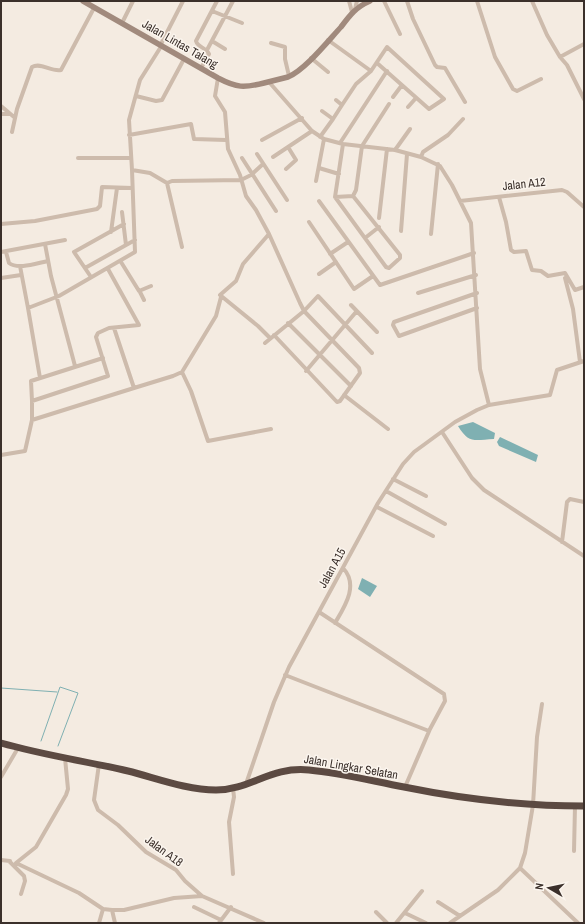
<svg xmlns="http://www.w3.org/2000/svg" width="585" height="924" viewBox="0 0 585 924" font-family="'Archivo Narrow',sans-serif">
<rect width="100%" height="100%" fill="#f4ebe1"/>
<path fill="#7fb0b2" d="M473 422 495 433 494 439C474 440 469 444 458 426Z
M500 437 538 455 536 462 499 446 497 442Z
M362 578 377 586 370 597 358 589Z"/>
<g fill="none" stroke-linecap="round" stroke-linejoin="round">
<path stroke="#7fb0b2" stroke-width="1" d="M1 688 57 692
M41 741 60 687 78 693 58 746"/>
<path stroke="#cdbbac" stroke-width="4" d="M349 1 352 12
M384 1 400 34
M407 1 413 19 435 65 437 67 445 68 465 102
M477 1 495 57 513 89 517 91 541 79
M532 1 547 35 560 57 567 65 584 99
M355 9 357 1
M212 11 242 23
M122 23 133 1
M328 40 371 71 356 84 342 105
M212 41 225 49
M271 43 285 47V59L289 76
M161 44 183 1
M162 45 140 80 129 120 132 170 150 173 167 183 172 181 241 180 251 175 263 164
M207 50 233 1
M560 57 584 44
M311 58 328 72
M201 68 209 54C206 47 198 48 196 41L217 1
M371 71 387 47 444 99 429 109 377 63
M218 78 215 96 225 112 228 149 240 175 246 196 256 210 269 234 300 303 304 311 359 368 360 373 340 401 337 402 274 335
M269 82 312 131 324 139 343 144 395 150 421 157 440 166 452 185 471 223 480 369 489 405
M136 96 156 101 162 100 184 59
M393 97 402 85
M1 106 14 117
M408 107 416 98
M1 114H9
M333 119 342 105 336 100
M12 132 17 109 32 67C41 62 51 72 61 70L94 8
M129 135 191 124 194 139 226 140
M320 137 333 119 322 111
M262 140 302 118
M340 143 387 71
M343 144 335 197 386 267 389 268 400 258V255L353 196 356 190 362 146 389 104
M395 150 410 129
M257 154 287 200
M273 157 312 131
M421 157 423 152 448 135 463 119
M78 158H131
M242 158 276 211
M319 168 339 174
M286 169 296 160 288 147
M316 181 324 139
M167 183 182 247
M335 197 353 196
M499 197 506 222 511 250 514 252 526 251 532 270 541 271 548 276 565 273 575 290 584 287
M319 201 380 285 474 253
M460 201 562 190 567 192 584 207
M122 212 126 245
M379 218 387 149
M309 222 354 289 373 276
M1 224 35 221 97 209 100 206 102 187 132 188
M401 231 407 154
M111 232 117 188
M269 234 243 264 236 281 220 295 258 326 270 338
M431 234 438 164
M365 238 379 227
M45 244 51 276 75 366
M1 252 65 240
M6 252 9 263C18 270 37 263 48 261
M330 254 348 242
M121 262 139 291 151 286
M20 266 28 308 59 296 135 252 132 170
M85 268 135 240
M319 274 336 262
M91 277 74 252 124 224
M567 277 565 278 573 309 580 362
M1 278 21 275
M140 292 144 300
M418 293 476 275
M477 293 394 322 393 325 399 336 477 308
M351 305 377 332
M28 308 40 378
M288 323 351 386
M265 343 304 311 318 296 372 353
M306 371 356 312
M182 372 191 391 208 441 271 429
M134 388 173 376 182 372 216 316 221 297
M344 395 388 429
M32 401 31 381 103 358
M32 420 134 388 114 328
M442 432 472 478 484 490 584 556
M1 455 25 451 32 420V401L108 376 96 337 98 333 109 328 139 325 108 269
M393 479 426 496
M386 491 445 524
M377 507 433 536
M562 542 567 502 570 499 584 502
M319 612 444 694 445 701 430 729 405 787
M335 623C345 606 359 585 343 568
M285 675 429 731
M65 758 68 789 66 795 36 847 16 863 79 893 103 909 112 910H124L174 898 202 896
M99 764 94 800 98 810 118 825 146 852 176 870 185 881 202 896 264 923
M1 777 18 748
M246 784 274 702 289 667 378 503 403 464 414 452 455 422 477 410 489 405 550 395 557 370 584 361
M574 851 575 806
M1 860 10 861
M9 861 24 876 25 881 21 894
M520 868 578 923
M233 874 229 822 234 797 233 788
M438 902 460 916 498 890 520 868 525 853 533 805 537 737 542 704
M194 907 221 920
M112 910 115 923
M376 912 387 923
M405 913 426 923
M99 923 103 909
M219 923 231 907
M396 923 422 891
M450 923 460 916"/>
<path stroke="#a18a7d" stroke-width="5.5" d="M83 1 218 78C237 88 244 88 264 83 272 81 280 79 288 77 305 70 328 41 341 27 350 15 356 7 370 1"/>
<path stroke="#5c4a42" stroke-width="7" d="M1 743C43 755 85 761 128 771 156 778 187 790 216 790 250 790 271 766 309 770 341 773 372 781 404 787 463 799 524 806 584 806"/>
</g>
<g text-anchor="middle" dominant-baseline="central" stroke-width="3" stroke-linejoin="round" paint-order="stroke">
<g font-size="12" fill="#3b302b" stroke="#fbf5ee">
<text transform="translate(180 44) rotate(30)">Jalan Lintas Talang</text>
<text transform="translate(524 184) rotate(-6)">Jalan A12</text>
<text transform="translate(332 568) rotate(-61)">Jalan A15</text>
<text transform="translate(351 767) rotate(10)">Jalan Lingkar Selatan</text>
<text transform="translate(164 851) rotate(36)">Jalan A18</text>
</g>
</g>
<rect width="585" height="924" fill="none" stroke="#3b302b" stroke-width="4"/>
<g transform="translate(549 888) rotate(279)" stroke="#fbf5ee" stroke-width="3" paint-order="stroke">
<path d="M0-3L7 15L0 10L-7 15Z" fill="#3b302b"/>
<text y="-6" font-size="11" font-weight="bold" text-anchor="middle" fill="#3b302b">N</text>
</g>
</svg>
